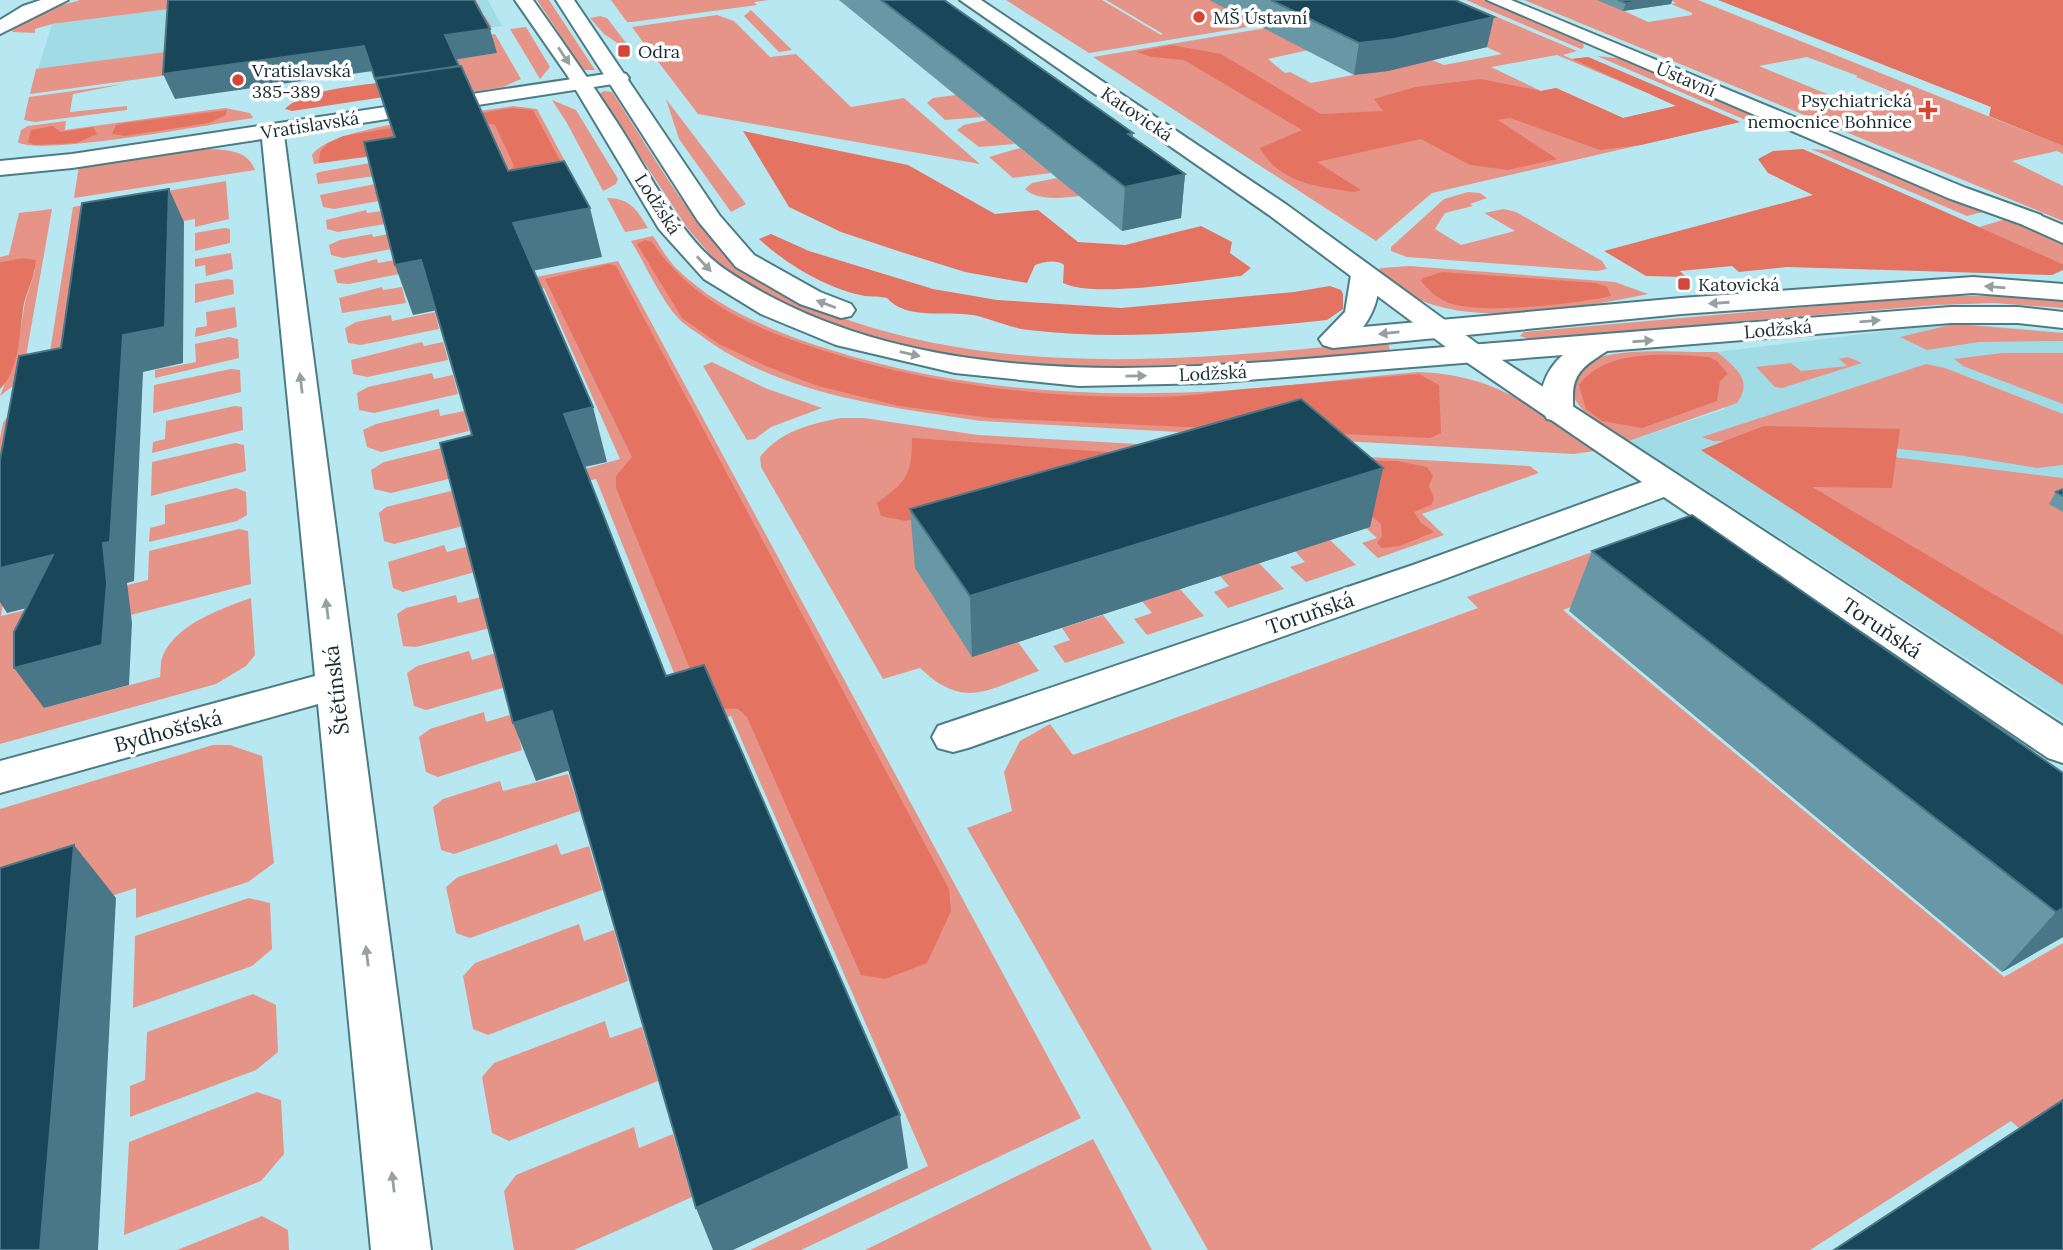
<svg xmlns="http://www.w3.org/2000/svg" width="2063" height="1250" viewBox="0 0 2063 1250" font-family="Lora,serif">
<rect width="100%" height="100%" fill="#b7e8f1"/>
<path fill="#a1dce6" d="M177 0H488L502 26 444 34 445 37 30 94 52 24 177 8Z
M1952 323 2063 332V721L1653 456 1626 442 1725 409 1736 368 1717 352Z"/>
<path fill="#e69487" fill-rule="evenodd" d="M80 0H177V8L52 24 35 29V33L12 32C15 12 63 6 80 0Z
M425 0H476L483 13 437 19 438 23 485 16 492 27 444 34 445 37 30 94 36 69 258 40Z
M537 0H549L595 70H583Z
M611 0H769L754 2 757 5 632 22H627Z
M1006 0H1102L1161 35 1163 34 1106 0H1413L1089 53Z
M1433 0H1457L1577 51 1563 55 1572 59 1588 57 1740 122 1432 193 1376 241 1093 57ZM1432 23 1502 54 1444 65 1432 60 1311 83 1290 72 1285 73 1268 59ZM1557 55 1676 105V106L1623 118 1556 88 1541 91 1491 67Z
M1466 0H1490L1582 40 1584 47 1581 49Z
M1524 0H1601L1648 22 1692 15V13L1671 4 1676 3 1670 0H1698L2063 146V154L2057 151 2012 161 2063 186V221ZM1807 57 1858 76 1856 77 1895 93 1844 101 1759 66Z
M751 10 792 50 779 52 744 16Z
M717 15 734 21 770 57 796 54 851 107 904 98 980 164 698 114 653 55 660 54 653 44 645 45 632 27Z
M600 16 607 18 630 48H625L604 34 590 18Z
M526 27 550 67 540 79 510 29Z
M495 34 521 79 503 87 471 92 457 59 496 53 487 35Z
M1597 56 1626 59 1764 119 1766 125 1764 128Z
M124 84 73 94 70 112 127 106V110L35 122 24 120 29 97Z
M604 91 612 92C649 147 693 230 744 270 775 294 811 308 848 320 1022 379 1203 358 1382 342L1389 345 1390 351 1203 368H1045L958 357 862 335 782 305 721 267 688 229 599 94Z
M956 95 982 117 945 120 927 103 933 98Z
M666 99 746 204 731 212 679 139Z
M552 100 576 110 618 179 616 184 603 191 567 123Z
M513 106 537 109 583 195 507 209 536 277 618 261 1081 1118 801 1250H750L928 1166 731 716 695 725 596 479 588 481 585 469 620 459 544 288 521 292 397 153 314 164 312 155C332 125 473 113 513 106Z
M225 108 250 113 253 118C218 123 36 157 18 142L21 130 28 126 66 121 65 130Z
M987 120 1015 144 979 147 957 130 964 125Z
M1020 148 1051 173 1013 178 989 157Z
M209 149C227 150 248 150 255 170L74 198 79 166Z
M1811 149 1847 152 1987 211 1967 216Z
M387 160 404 172 318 184 316 174 319 172Z
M1057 178 1070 188 1156 178C1125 184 1049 212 1025 189L1032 183Z
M226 181 229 219 195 227V219L96 236 78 383 37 392 1 616 148 580 149 551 239 529 248 531 251 584 53 635 44 708 160 677C161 670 160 661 163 655 178 623 221 609 251 598L255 655 246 666 216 684 0 744V438L3 423 15 405 46 377 73 207Z
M390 181 379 201 334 209 323 207 320 195Z
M1468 192 1480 193 1487 198 1470 204 1473 206 1445 213 1435 229 1461 245 1515 231 1484 213 1504 209 1516 212 1602 261 1607 269 1597 271 1407 257 1391 251V247L1444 199Z
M607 198C630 198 637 210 648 228L625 232Z
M52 209 22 379 0 396 16 355 25 302 35 270 22 258 0 262V257L9 255 19 213Z
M366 210 367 213 382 211 385 224 338 232 327 229 326 220Z
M2006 219 2063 243V264L1979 227Z
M224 228 230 229V243L195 251V233Z
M372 234 373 237 388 234 392 249 343 258 331 255 329 245 340 240Z
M653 236C661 247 668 261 678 270 719 310 777 333 831 350 936 383 1045 395 1155 393 1242 393 1331 380 1418 372 1497 375 1533 407 1595 451L1574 454 981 421C887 407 781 395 703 337 695 331 684 325 678 318 659 297 646 265 631 241Z
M231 253 233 269 206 276 205 265 195 267V259Z
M377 259 378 263 395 260 399 274 349 284 337 283 334 270Z
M1410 266 1615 282 1648 294C1583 307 1483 327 1420 300 1404 294 1389 281 1375 272L1381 268Z
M227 279 233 280 234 294 195 303V284Z
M382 287 383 290 402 287 406 303 342 313 339 298Z
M1931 296H2017L2063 301V308L1994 303 1936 305 1529 339 1520 336 1524 332Z
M235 307 237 327 195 337 196 328 207 326 206 312Z
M435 312 439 329 361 345 348 343 345 328 356 322 391 315 392 321Z
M1954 324 2063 333V341L1979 342 1927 350 1900 337Z
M229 337 238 339 239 358 155 378V370L196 362 195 344Z
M422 342 424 346 443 342 448 360 367 377 353 374 351 360Z
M1717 352C1735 367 1754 380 1737 403L1626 442C1602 426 1578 414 1569 386 1575 379 1580 370 1586 364 1610 345 1686 353 1717 352Z
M2002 353H2063V404L1963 366 1954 359Z
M1848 357 1862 363 1782 388 1775 387 1756 367 1791 363 1801 371 1847 366 1839 359Z
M712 362 765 388 822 408 771 427 755 439 747 440 703 366Z
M1926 364 1945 368 2063 414V465L2037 468 1965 456 1872 446 1713 441 1702 437Z
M231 369 240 370 241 392 153 413 154 385Z
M432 373 434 379 453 375 458 394 374 413 359 410 357 393 368 387Z
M235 406 242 407 243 430 152 453 153 442 165 439 166 421Z
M439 409 440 416 464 411 469 431 381 452 367 447 363 430 376 424Z
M841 418H864L978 435 1530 466 1539 473 1422 514 1444 535 1378 558 1362 543 1377 538 1366 528 1018 642 1039 671C988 689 965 711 920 668L883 679 761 467 760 457C780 431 810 424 841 418Z
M235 443 244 445 246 471 151 496 152 462Z
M450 446 481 471 391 493 374 489 371 470 384 462Z
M1701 450 1853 452 2063 478V685Z
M236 488 246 492 247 515 237 521 149 542 150 528 165 524V505Z
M459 489 460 496 454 498 463 526 394 544 384 541 379 513 386 507Z
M1656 529 1673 569 1563 610 2004 977 2063 943V1168L2011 1121 1810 1250H1208L967 828 1012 811 1004 772 1020 741 1050 724 1073 755 1478 608 1467 597Z
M1330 540 1356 565 1306 582 1290 567 1305 562 1295 551Z
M444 545 447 552 469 546 475 572 403 592 393 588 388 562Z
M1259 563 1284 589 1228 608 1214 592 1229 586 1220 576Z
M1180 589 1204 616 1147 635 1134 619 1152 613 1142 601Z
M456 595 458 603 481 597 490 628 416 647 403 646 397 614 406 608Z
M1103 615 1125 643 1065 663 1053 646 1070 640 1062 628Z
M469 651 472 660 496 653 506 687 426 710 414 706 407 673 417 666Z
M484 712 486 722 513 714 522 750 438 777 426 772 419 737 430 729Z
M213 745H230L262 756 274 863 248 882 136 918V888L0 932V809Z
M568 774 580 811 454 854 441 850 433 807 443 799 500 781 503 791Z
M557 844 561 855 589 846 602 890 470 938 456 933 446 887 458 877Z
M249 898 270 903 272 949 252 966 133 1008 135 936Z
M579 924 584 941 614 930 628 981 488 1035 473 1029 463 976 475 963Z
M253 994 276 1005 278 1052 256 1070 130 1117V1086L145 1080 147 1032Z
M605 1021 610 1038 642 1027 658 1081 509 1141 492 1133 482 1077 494 1063Z
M257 1092 281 1100 284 1154 261 1181 124 1235 129 1142Z
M634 1127 639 1148 673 1134 692 1197 574 1250H514L504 1191 516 1175Z
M1093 1139 1152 1250H865Z
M262 1216 288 1230 289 1250H177Z"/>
<path fill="#e57362" d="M1718 0H2063V146L1989 116 1991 107Z
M1171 45 1221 54 1321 114 1383 111 1374 99 1415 87 1481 79 1541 91 1556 88 1623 118 1676 106 1572 59 1588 57 1740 122 1641 145 1600 150 1510 118 1498 120 1557 159 1508 170 1470 165 1421 139 1317 162 1361 190 1354 192C1317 186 1280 184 1260 148L1302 130 1184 60 1152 57 1136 52Z
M425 78 430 90 292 111 285 109C308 85 391 83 425 78Z
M512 108 533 110 572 183 507 172 514 166 495 125 486 123 369 156 319 163 320 152 328 143 343 136Z
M227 110 226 115 209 123 125 136 112 134 116 125 126 123Z
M52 126 61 132 93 127 97 134 77 143 34 145 28 142 31 130Z
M743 131 908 165 995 214 1038 210 1078 242 1125 245 1201 226 1232 242 1230 253 1251 268 1241 276C1202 280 1095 299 1063 283L1064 265C1056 259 1044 262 1035 265L1027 283 965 272 901 252 841 232 789 207Z
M1803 149 2063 264V270L2052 275 1787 267 1739 272 1732 266 1680 271 1686 277 1646 276 1604 251 1813 195 1768 173 1758 159 1773 151Z
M771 234 809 251 933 289 997 300 1121 308 1294 292 1330 286 1341 290 1343 294V309L1327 320C1228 330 1128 342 1029 330 1010 328 992 319 973 315 946 311 906 320 887 298 879 296 872 297 865 296 827 289 786 264 759 239Z
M645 240 652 242C694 303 753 328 822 350 930 385 1042 398 1156 397 1185 397 1216 392 1245 389 1303 384 1361 379 1419 374L1439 385 1441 433 1430 438 991 418 899 406 818 386 768 367 719 344 682 318 637 244Z
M22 258 36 260C35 275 28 289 24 303 19 330 21 369 0 389V262Z
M609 264 616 266 949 889 951 911 927 963 885 979 861 975 747 717 738 709 706 708 616 488V476L632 457 545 279Z
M1442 272 1596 283 1607 287 1611 296C1574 304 1488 314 1452 304 1439 300 1430 292 1421 281L1423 278Z
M1709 357 1717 361 1728 374 1720 381 1717 401 1642 428 1602 421 1586 409 1579 385C1606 348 1668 354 1709 357Z
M1764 426 1900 429 1892 488 1812 487 2063 635V685L1701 450Z
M912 438 1149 455 906 521 881 516 877 503C907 481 912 475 912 438Z
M1324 459 1397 461 1427 467 1433 476 1429 486 1434 499 1431 505 1414 512 1421 523 1434 532 1400 546 1382 548 1377 543 1382 536 1381 524 1312 467Z"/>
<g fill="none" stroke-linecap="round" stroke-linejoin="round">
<g stroke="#4d7c84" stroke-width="4">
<path id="street" d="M41 0H68L0 34V20L23 6Z
M960 0H981L1287 205 1482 347 2063 726V763L2048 758 1664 497 1439 581 968 748 953 752 938 748 932 737 938 726 1413 565 1642 482 1462 359 1269 215Z
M1487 0H1511L1966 188 2041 215 2044 220 2041 225 2032 228 1948 198Z
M619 72 626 74 629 78 626 82 284 135 431 1250H371L318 704 0 793V761L315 676 262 139 72 168 0 175V161L72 154Z"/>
</g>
<g stroke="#4d7c84" stroke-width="4">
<path id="secondary" d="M515 0H533C562 41 591 82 618 124 648 170 680 239 726 270 937 412 1231 363 1469 345 1630 332 1790 319 1951 307H2018L2063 312V328L2018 323H1951L1607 351C1587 364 1572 372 1573 398 1573 407 1574 411 1569 419L1558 421 1547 419C1533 398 1546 369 1563 355L1210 383 1079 386 955 373 836 345 761 314 704 279 659 229 567 75Z
M556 0H574L720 216 754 255 820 292 851 304 855 310 851 316 841 318 800 304 736 267 698 221Z
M2032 212 2063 225V243L2023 225 2020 220 2023 215Z
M1364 267 1373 269C1385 286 1374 313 1363 327L1681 298 1973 277 2063 284V300L1973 293 1681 314 1333 348 1323 345 1319 339 1345 312 1351 275 1355 269Z"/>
</g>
<use href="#street" fill="#fff" fill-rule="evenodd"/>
<use href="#secondary" fill="#fff" fill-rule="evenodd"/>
</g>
<path fill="#6897a5" d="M839 0H944L1133 133V138L1185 174 1181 218 1122 231Z
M1209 0H1455L1487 47 1388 71 1354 75Z
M1597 0H1672L1671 4 1623 11Z
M1383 468 1370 527 972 657 915 568 910 509Z
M2063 489V512L2049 504 2056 492Z
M1592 551 2063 773V937L2002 972 1569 611Z"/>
<path fill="#497787" d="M1647 0H1672L1671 4 1623 11 1626 3Z
M1494 17 1487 47 1388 71 1354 75 1359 43Z
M490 29 497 53 453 60 445 35Z
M364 46 373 71 175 99 163 74Z
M1185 174 1181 218 1122 231 1125 187Z
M169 189 184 222 183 363 143 372 134 581 127 583 132 623 129 685 44 708 14 668 103 543 123 335Z
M590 208 602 257 527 272 513 223Z
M421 260 438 310 413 315 395 265Z
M593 407 607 462 580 468 564 414Z
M1383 468 1370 527 972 657 970 596Z
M53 555 79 595 7 613 0 602V568Z
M552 711 573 769 536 781 513 723Z
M74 845 116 898 98 1250H40Z
M2063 908V937L2002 972 2056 912Z
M900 1115 908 1168 733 1250H713L696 1208Z"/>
<path fill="#1a4659" stroke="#497787" stroke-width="2" d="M168 0H474L490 29 445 35 459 66 375 79 364 46 163 74Z
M881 0H944L1133 133 1128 134 1185 174 1125 187Z
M1271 0H1455L1494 17 1394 39 1359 43Z
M1618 0H1647L1626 3Z
M461 66 508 171 564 161 590 208 513 223 593 407 564 414 666 676 704 665 900 1115 696 1208 552 711 513 723 440 443 472 435 421 260 395 265 364 142 395 137 375 78Z
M169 189 165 327 123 335 110 542 103 543 107 583 102 645 14 668V632L53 555 0 568V460L19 356 61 348 82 203Z
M1301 399 1383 468 970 596 910 509Z
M2063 489V496L2056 492Z
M1692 515 2063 773V908L2056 912 1592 551Z
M74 845 40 1250H0V868Z
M2063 1100V1250H1834Z"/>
<defs><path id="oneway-solid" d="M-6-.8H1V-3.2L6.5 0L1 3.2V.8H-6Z" transform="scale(1.75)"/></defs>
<g fill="#97a0a1">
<use href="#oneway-solid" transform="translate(564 56) rotate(56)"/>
<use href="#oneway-solid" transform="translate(704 264) rotate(47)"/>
<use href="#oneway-solid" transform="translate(1995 287) rotate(-175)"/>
<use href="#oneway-solid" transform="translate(1719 303) rotate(176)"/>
<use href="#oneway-solid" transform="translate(826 304) rotate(-159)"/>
<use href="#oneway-solid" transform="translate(1870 321) rotate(-5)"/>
<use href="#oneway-solid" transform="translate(1389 333) rotate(174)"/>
<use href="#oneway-solid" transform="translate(1643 341) rotate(-4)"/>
<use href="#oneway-solid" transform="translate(910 354) rotate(13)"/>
<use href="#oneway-solid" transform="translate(1136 376) rotate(-1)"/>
<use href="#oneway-solid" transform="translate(301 383) rotate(-97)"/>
<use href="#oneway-solid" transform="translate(327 609) rotate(-97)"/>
<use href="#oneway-solid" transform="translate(367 956) rotate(-97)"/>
<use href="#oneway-solid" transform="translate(393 1182) rotate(-97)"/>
</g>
<g fill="#d44737" stroke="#fff" stroke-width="2.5">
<circle cx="1199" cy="17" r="7"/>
<rect x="617" y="44" width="14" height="14" rx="3.5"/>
<circle cx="238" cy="80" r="7"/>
<path d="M1924.5 99.5h7v7h7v7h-7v7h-7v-7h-7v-7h7z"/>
<rect x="1677" y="277" width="14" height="14" rx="3.5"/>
</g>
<g text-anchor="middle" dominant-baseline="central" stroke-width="7" stroke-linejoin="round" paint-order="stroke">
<g font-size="18" fill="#182b2f" stroke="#fff" text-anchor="start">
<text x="1213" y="17">MŠ Ústavní</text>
<text x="638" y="51">Odra</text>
<text x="252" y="70">Vratislavská<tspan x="252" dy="21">385-389</tspan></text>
<text x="1912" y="100" text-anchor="end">Psychiatrická<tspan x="1912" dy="21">nemocnice Bohnice</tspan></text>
<text x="1698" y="284">Katovická</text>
</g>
<g font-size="18" fill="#182b2f" stroke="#fff">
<text transform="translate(1686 79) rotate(23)">Ústavní</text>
<text transform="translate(1137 114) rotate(34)">Katovická</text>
<text transform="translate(310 125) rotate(-9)">Vratislavská</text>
<text transform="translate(658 204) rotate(57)">Lodžská</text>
<text transform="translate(1778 329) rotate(-5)">Lodžská</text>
<text transform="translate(1213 373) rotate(-3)">Lodžská</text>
</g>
<g font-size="21" fill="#182b2f" stroke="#fff">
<text transform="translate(1310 613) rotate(-19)">Toruňská</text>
<text transform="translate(1882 628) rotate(34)">Toruňská</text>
<text transform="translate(336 690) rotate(-97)">Štětínská</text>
<text transform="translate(168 731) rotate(-15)">Bydhošťská</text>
</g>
</g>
</svg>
